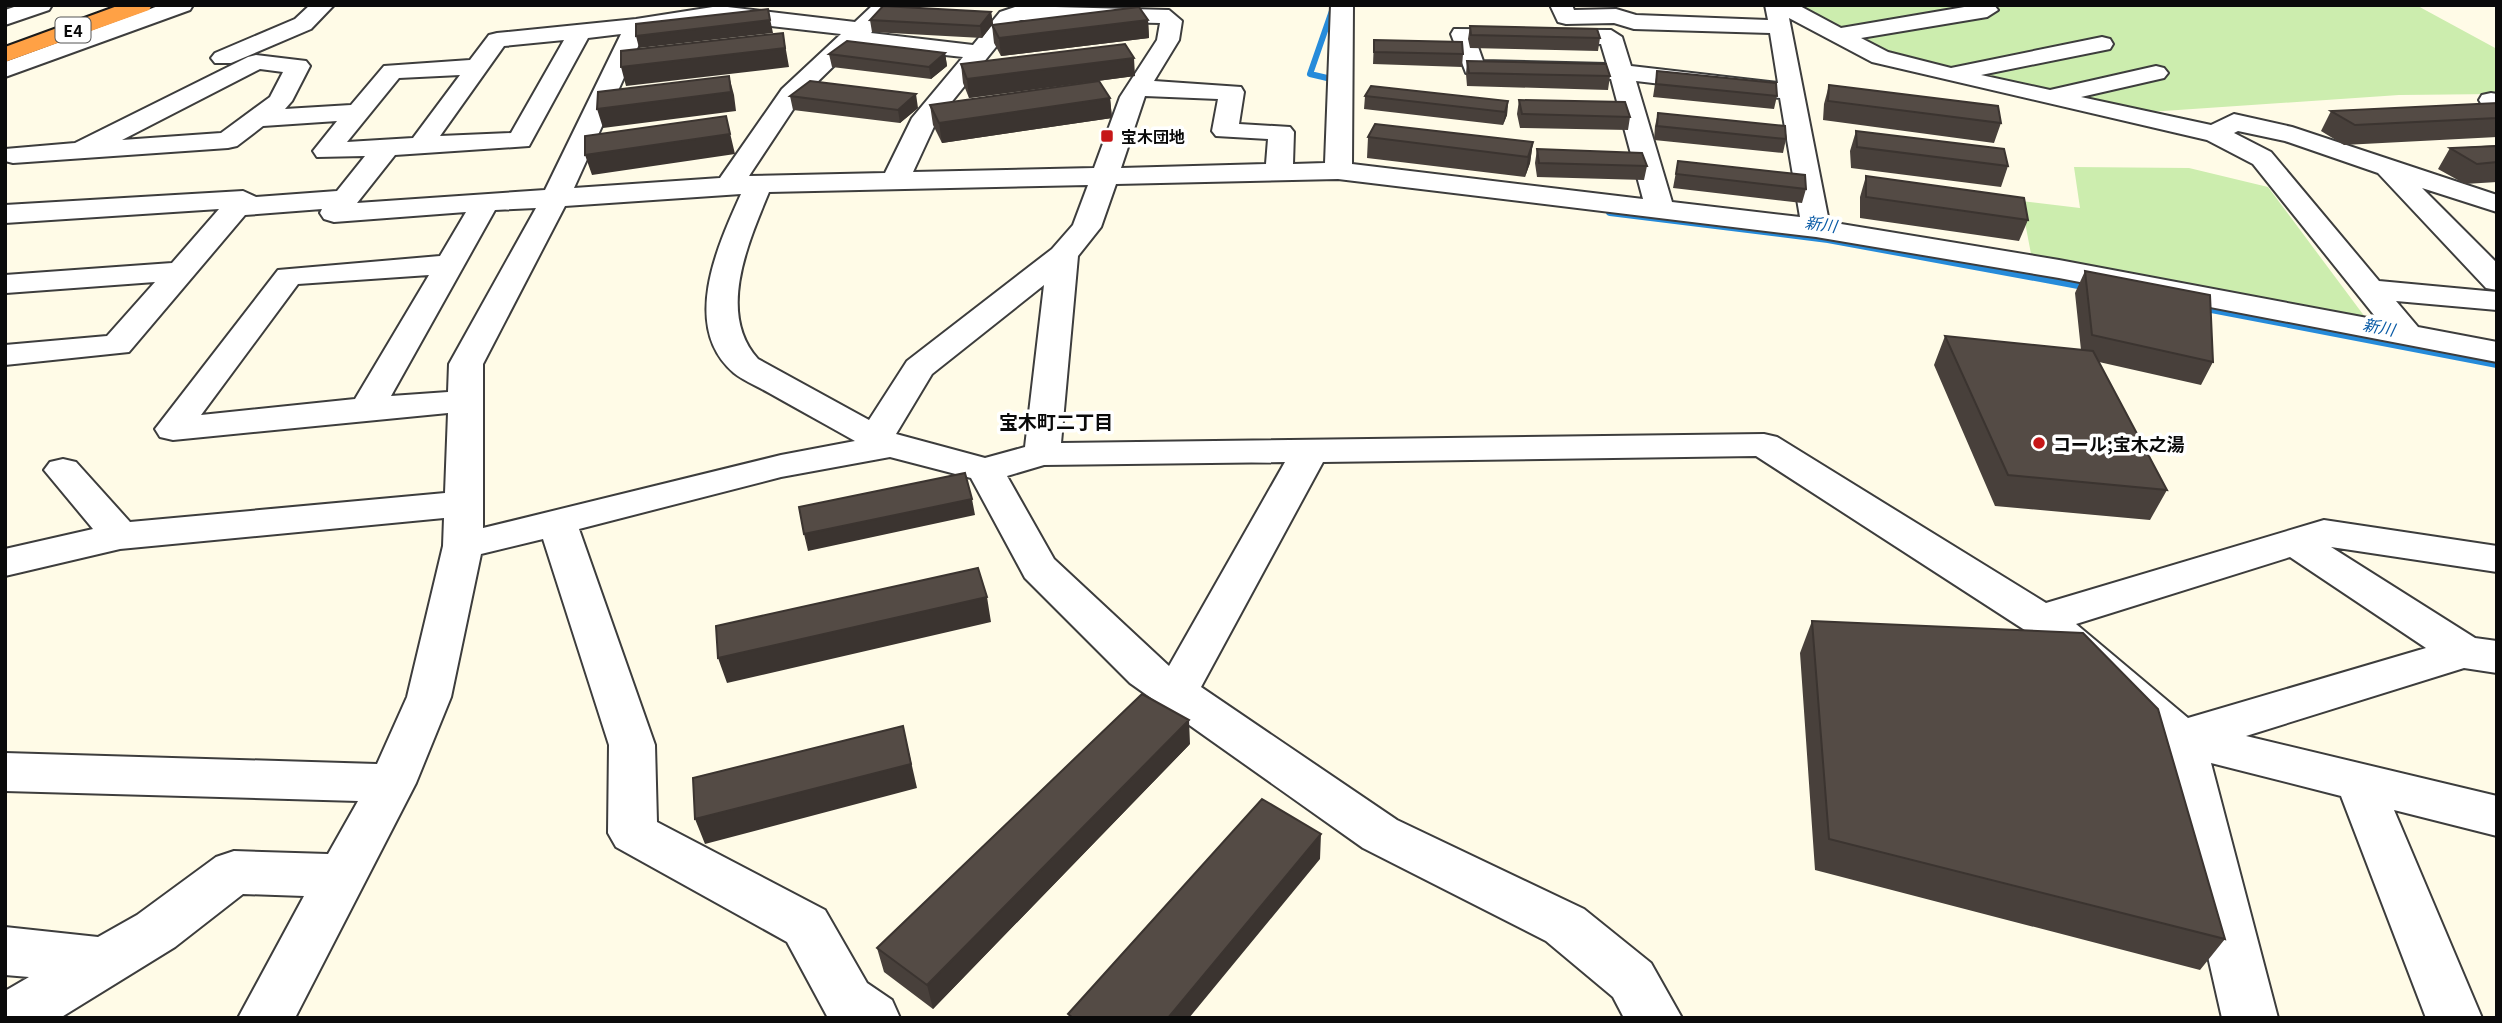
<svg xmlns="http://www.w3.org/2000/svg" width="2502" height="1023" viewBox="0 0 2502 1023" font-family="Georgia,'Noto Sans JP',serif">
<rect width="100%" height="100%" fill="#fffbe7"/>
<path fill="#ccedae" d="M1784 5H2416L2497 49V94L2399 95 2134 113 1890 54Z
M2074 167 2189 168 2268 187 2365 317 2031 254 2021 201 2080 208Z"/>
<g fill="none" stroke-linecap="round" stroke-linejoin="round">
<path stroke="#268bda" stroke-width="6" d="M1334 5 1310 74 1340 81"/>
<path stroke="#268bda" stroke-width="8" d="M1610 212 1828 239 2089 287
M2201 307 2497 364"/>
<g stroke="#3d3d3d" stroke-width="4">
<path id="minor" d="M20 5H52L49 10 5 25V10Z
M161 5H193L190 10 5 77V62Z
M310 5H334L311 29 231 63H215L211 58 215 53 295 19Z
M873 5H897L871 33 973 45 1000 12 1018 6 1169 10 1182 21 1179 40 1154 81 1241 87 1244 92 1239 124 1290 127 1294 132 1293 164 1325 163 1331 5H1353L1352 164 1643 199 1611 79 1466 73 1451 34 1454 29 1611 30 1622 37 1631 66 1778 83 1770 33 1634 29 1614 23 1566 24 1558 22 1550 5H1572L1574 10 1616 9 1636 15 1768 20 1765 5H1798L1841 28 1976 5H1994L1998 10 1987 17 1861 38 1888 52 1951 68 2102 37 2110 39 2113 44 2110 49 1981 75 2050 90 2156 66 2164 68 2168 73 2164 78 2081 97 2211 125 2234 114 2292 127 2497 195V212L2422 188 2497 263V290L2486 288 2378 173 2285 141 2238 131 2234 133 2271 152 2379 281 2497 292V310L2396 301 2418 327 2497 342V362L2059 278 1816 237 1338 179 1116 184 1101 227 1078 256 1061 443 1764 434 1777 437 2046 603 2324 520 2497 546V572L2331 547 2475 638 2497 641V673L2464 668 2246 736 2497 796V836L2394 810 2482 1018H2426L2341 796 2211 763 2278 1018H2222L2160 746 2040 640 1756 456 1323 462 1201 687 1397 820 1584 909 1651 963 1682 1018H1624L1613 997 1546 941 1363 848 1130 683 1025 578 971 478 890 457 781 477 579 529 655 745 657 822 825 910 867 983 892 1000 900 1018H828L787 942 616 847 608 833 609 745 543 539 481 554 451 697 416 783 295 1018H238L304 896 243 894 175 947 60 1018H5V991L29 977 5 975V927L98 937 137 915 216 857 234 851 328 854 358 801 5 791V753L377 764 407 697 443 546 444 518 120 549 5 576V549L93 529 44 470 50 462 63 459 76 462 130 522 445 493 448 413 173 440 160 437 155 429 278 270 440 256 466 212 334 222 324 219 320 213 322 209 245 215 129 352 5 365V345L107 336 155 282 6 293 5 275 172 263 219 209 5 223V205L243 191 256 197 337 191 365 156 317 157 313 151 337 121 263 126 237 146 228 148 13 163 5 161V149L75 143 248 57 256 55 306 61 310 66 292 101 285 109 351 105 384 66 470 60 489 35 497 33 636 19 719 6 855 22ZM1789 18 1872 62 2207 140 2253 164 2378 320 2059 260 1829 222ZM719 20 841 34 782 89 720 178 574 188 645 31ZM1021 20 1160 23 1157 40 1120 97 1094 168 913 172 937 120 1016 22ZM621 34 545 190 357 203 395 155 529 146 588 38ZM564 40 511 133 440 136 504 46ZM1476 41 1601 44 1607 64 1483 61ZM855 45 963 57 912 118 885 173 749 176 800 99ZM260 69 283 72 270 97 221 133 122 140ZM460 75 413 138 347 142 399 78ZM1636 81 1780 98 1800 217 1672 202ZM1145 96 1218 99 1212 131 1216 136 1268 139 1266 164 1121 168ZM1088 185 1073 225 1052 249 907 361 869 420 758 359C716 313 749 241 769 192ZM741 194C718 245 680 327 734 373 744 381 759 387 771 394 799 410 827 425 855 441L781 455 483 528V364L565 206ZM536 208 449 364 448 392 391 396 495 210ZM429 275 355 399 201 415 298 284ZM1044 285 1025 447 985 458 896 434 932 374ZM1285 462 1169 666 1054 559 1007 476 1044 465ZM2290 557 2426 648 2188 718 2076 624Z
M2491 93 2497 94V110L2482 105 2479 100 2482 95Z"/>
</g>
<g stroke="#1b1b1b" stroke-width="4">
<path id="highway" d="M120 5H152L149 10 5 62V47Z"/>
</g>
<use href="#minor" fill="#fff" fill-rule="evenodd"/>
<use href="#highway" fill="#ffa145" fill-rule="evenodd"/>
</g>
<path fill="#48403b" d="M991 12 993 24 1148 20 1149 38 1001 56 994 43 992 25 982 38 872 32 870 20Z
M1470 26 1600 38 1598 51 1470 48 1468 39Z
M1374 40 1463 54 1462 67 1373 64Z
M945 53 947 66 931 79 832 67 829 54Z
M1467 61 1610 76 1608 90 1467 86 1466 74Z
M961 64 1135 76 969 98 963 83Z
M1657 71 1777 96 1774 109 1653 97Z
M1829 85 2001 123 1994 143 1823 120 1824 104Z
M790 96 918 108 900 123 793 110Z
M1365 96 1508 101 1507 115 1503 125 1364 109Z
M1110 98 1112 118 942 143 933 125 930 105Z
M1519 100 1630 117 1628 130 1520 128 1517 114Z
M2497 103V137L2344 145 2321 131 2331 111Z
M1658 113 1786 139 1783 153 1654 140 1655 126Z
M1856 131 2008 166 2001 187 1851 168 1850 151Z
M1368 137 1533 142 1530 163 1525 177 1367 158Z
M2497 145V182L2465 184 2438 169 2450 148Z
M1537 149 1647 166 1644 180 1537 177 1535 163Z
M1678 161 1806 189 1802 203 1673 188Z
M1866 176 2028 220 2019 241 1860 218V197Z
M2085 271 2213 362 2201 385 2099 362 2167 490 2150 520 1995 506 1934 365 1945 336 2081 350 2075 293Z
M1812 621 2225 939 2200 970 1815 870 1800 653Z
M1190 744 933 1009 884 972 877 948Z"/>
<path fill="#3b3430" d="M768 9 773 33 639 48 636 36Z
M991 12 993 24 982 38 980 26Z
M1148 20 1149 38 1001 56 999 38Z
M783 33 789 67 626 86 621 67Z
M945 53 947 66 931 79 929 67Z
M1134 58 1135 76 969 98 967 79Z
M729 76 734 95 736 111 603 128 597 109Z
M916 94 918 108 900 123 898 110Z
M1110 98 1112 118 942 143 939 123Z
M1508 101 1507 115 1503 125 1505 112Z
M726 116 735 154 592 175 585 155Z
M1533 142 1530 163 1525 177 1528 157Z
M972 499 975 515 808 551 804 534Z
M987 597 991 622 727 683 718 658Z
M1189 720 1190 744 933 1009 927 985Z
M903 726 917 788 705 844 695 819Z
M1321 834 1320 859 1189 1018H1168Z"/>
<path fill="#544b45" stroke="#3b3430" stroke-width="2" d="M883 6 991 12 980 26 870 20Z
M1139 7 1148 20 999 38 992 25Z
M768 9 770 20 636 36V24Z
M1470 26 1597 29 1600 38 1471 35Z
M783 33 785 48 621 67V51Z
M1374 40 1462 42 1463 54 1374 52Z
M847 41 945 53 929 67 829 54Z
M1125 44 1134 58 967 79 961 64Z
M1467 61 1606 64 1610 76 1469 73Z
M1657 71 1776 83 1777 96 1656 84Z
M729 76 731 92 597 109 598 92Z
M810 81 916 94 898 110 790 96Z
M1099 81 1110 98 939 123 930 105Z
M1829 85 1998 106 2001 123 1828 101Z
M1371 86 1508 101 1505 112 1365 96Z
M1519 100 1625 102 1630 117 1522 114Z
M2497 103V118L2355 125 2331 111Z
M1658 113 1785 126 1786 139 1657 126Z
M726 116 730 134 585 155V136Z
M1375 124 1533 142 1528 157 1368 137Z
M1856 131 2004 149 2008 166 1857 147Z
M2497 146V162L2477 164 2450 148Z
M1537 149 1642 153 1647 166 1539 163Z
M1678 161 1805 175 1806 189 1676 174Z
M1866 176 2024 198 2028 220 1866 197Z
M2085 271 2210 295 2213 362 2092 335Z
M1945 336 2093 351 2167 490 2008 475Z
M965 473 972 499 804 534 799 507Z
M978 568 987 597 718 658 716 626Z
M1812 621 2083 633 2158 709 2225 939 1829 839Z
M1142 694 1189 720 927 985 877 948Z
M903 726 911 764 695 819 693 778Z
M1262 799 1321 834 1168 1018H1073L1068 1014Z"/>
<g fill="#c61718" stroke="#fff" stroke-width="2.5">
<rect x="1100" y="129" width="14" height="14" rx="3.5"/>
<circle cx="2039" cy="443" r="7"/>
</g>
<g text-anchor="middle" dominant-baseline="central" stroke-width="7" stroke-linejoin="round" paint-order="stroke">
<rect fill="#fff" stroke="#545454" stroke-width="2" x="55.5" y="17.5" width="35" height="25" rx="5"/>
<g font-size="16" font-weight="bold" fill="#0a0a0a">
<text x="73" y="30">E4</text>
</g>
<g font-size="16" font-weight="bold" fill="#0a0a0a" stroke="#fff" text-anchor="start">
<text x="1121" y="136">宝木団地</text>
</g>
<g font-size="16" font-style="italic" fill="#0a5ba6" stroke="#fff">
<text transform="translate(1821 223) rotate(8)">新川</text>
<text transform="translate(2379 326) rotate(11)">新川</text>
</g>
<g font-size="18" font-weight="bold" fill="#0a0a0a" stroke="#fff" text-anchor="start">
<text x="2053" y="443">コール;宝木之湯</text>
</g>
<g font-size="19" font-weight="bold" fill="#0a0a0a" stroke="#fff">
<text x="1056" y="420">宝木町二丁目</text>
</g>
</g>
<rect width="2502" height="1023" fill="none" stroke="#0a0a0a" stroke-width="14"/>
</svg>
